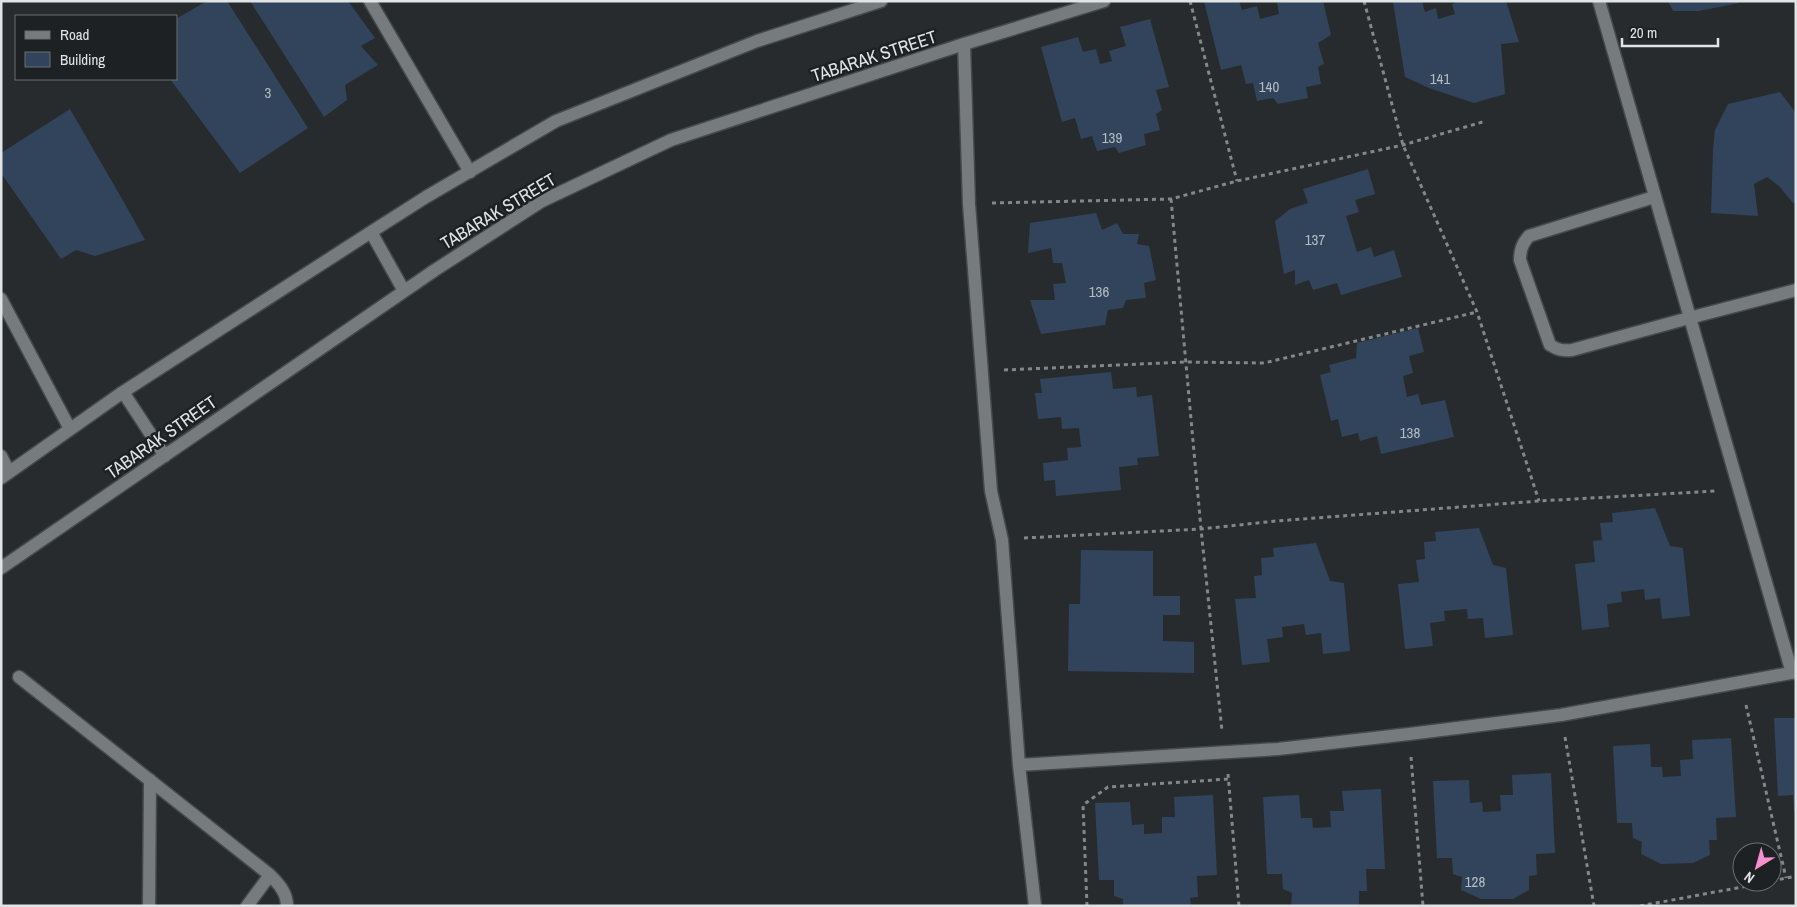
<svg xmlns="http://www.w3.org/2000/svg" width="1797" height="907" viewBox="0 0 1797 907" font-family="'Archivo Narrow',sans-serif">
<rect width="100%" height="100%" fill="#272b2d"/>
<path fill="#31445b" d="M207 1H227L308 128 240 173 170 79H176V19Z
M250 1H348L375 38 361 46 378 65 345 85 347 100 324 117Z
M1204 1H1239L1242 10 1257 6 1260 19 1279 14 1277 3 1284 1H1323L1331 35 1318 43 1324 64 1318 67 1321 84 1306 87 1308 98 1278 104 1273 98 1257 101 1253 83 1246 84 1241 65 1221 70Z
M1396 1H1422L1425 12 1436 8 1438 19 1455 14 1452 4 1460 1H1506L1519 42 1501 44 1505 94 1474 103 1429 88 1405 77 1393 2Z
M1668 1H1739V3L1699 11H1673Z
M1150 19 1169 87 1156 90 1162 110 1156 114 1160 130 1144 134 1146 145 1119 153 1115 147 1097 151 1092 136 1081 139 1075 118 1062 122 1041 47 1078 37 1083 52 1096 49 1100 64 1112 61 1109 51 1126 46 1120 27Z
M1780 92 1796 113V203H1793L1779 186 1767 177 1754 184 1758 216 1711 213 1713 149 1715 130 1728 104Z
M70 109 125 204 145 240 95 256 76 250 61 259 1 173V153Z
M1368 169 1375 194 1355 200 1359 212 1346 216 1357 252 1371 247 1374 257 1394 250 1402 277 1341 295 1337 283 1313 290 1309 280 1295 285V270L1284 274 1275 221 1290 209 1308 203 1303 189Z
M1096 213 1102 230 1117 223 1123 234H1139L1137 244 1149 246 1156 280 1144 283 1146 298 1126 300 1123 308 1108 310 1105 325 1041 334 1030 300H1055L1053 284 1066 283 1062 263H1053L1051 248 1028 253 1030 223Z
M1418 328 1424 352 1409 356 1413 373 1403 376 1407 397 1418 394 1421 405 1445 400 1454 437 1381 454 1377 436 1360 441 1358 433 1342 437 1338 419 1331 421 1320 375 1331 372 1329 365 1356 358 1357 343Z
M1111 372 1113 389 1136 387 1137 397 1152 395 1159 456 1137 458 1138 465 1119 467 1121 490 1056 496 1055 480 1044 481 1043 463 1068 460 1067 448 1081 447 1079 428 1062 429 1061 417 1038 419 1035 393H1042L1040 379Z
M1655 508 1670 546 1683 548 1690 616 1662 619 1660 598 1645 600 1644 589 1621 592 1622 602 1607 604 1609 627 1582 630 1575 564 1595 562 1593 541 1602 540 1600 523 1613 522 1612 513Z
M1479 528 1493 565 1506 568 1513 635 1485 638 1483 618 1468 619 1467 609 1444 611 1445 621 1430 623 1433 646 1405 649 1398 584 1419 582 1416 560 1425 559 1424 542 1436 541 1435 532Z
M1316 543 1330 581 1344 583 1350 651 1323 654 1321 633 1306 635 1304 624 1282 627 1283 637 1267 639 1270 662 1242 665 1235 599 1256 598 1254 576 1262 575 1261 558 1274 557 1273 548Z
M1081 550 1153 551V596H1180V615H1163V641L1194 642V673L1068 671 1069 604H1080Z
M1774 718H1796V811H1794L1793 795 1778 796Z
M1731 738 1736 817 1716 818 1717 840H1709L1710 855 1693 863 1661 864 1641 854 1642 842 1633 838 1632 823H1617L1613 746 1650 744 1651 767H1662L1663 777 1681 776 1680 760 1693 759 1692 740Z
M1551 773 1555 853 1536 854 1537 875 1529 876V890L1513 899H1481L1461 890 1462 877 1453 874 1452 858H1437L1433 781 1469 780 1470 803 1482 802 1483 812 1501 811 1500 795H1513L1512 775Z
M1381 789 1385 869H1366L1367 891H1359V906H1291L1292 893 1283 889 1282 874H1267L1263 797 1299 795 1301 818H1312L1313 828 1331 827 1330 811H1344L1342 791Z
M1213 795 1217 875 1197 876 1198 897 1190 898 1191 906H1123V899L1114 896V880H1099L1095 803 1130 802 1132 825 1144 824V834L1162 833V817H1175L1174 797Z"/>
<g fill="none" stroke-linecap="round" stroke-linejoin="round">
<g stroke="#46494b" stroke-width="15">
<path id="service" d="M1654 197 1529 236C1522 244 1520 250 1520 260L1550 345C1558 350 1563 351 1572 350L1689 318
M149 906 150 780"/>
</g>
<g stroke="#46494b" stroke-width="15">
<path id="minor" d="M370 1 470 172
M1599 1 1792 673
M964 44 969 204 991 491 1002 540 1019 765 1035 906
M1 299 70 429
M1689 318 1796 290
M1 456 9 472
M19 677 270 875C279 884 287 893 287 906
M1019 765 1278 749 1409 734 1561 715 1796 672
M247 906 270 875"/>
</g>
<g stroke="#46494b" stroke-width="15">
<path id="tertiary" d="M371 232 404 291
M123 392 165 456
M1 478 123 392 371 232 426 197 556 121 757 41 881 1
M1 568 435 270 542 201 671 140 964 44 1104 1"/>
</g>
<path stroke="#848789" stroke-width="3" stroke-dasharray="4 4" stroke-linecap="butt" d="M1190 1 1237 181
M1364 1 1403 145 1477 312 1539 501
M1171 199 1201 529 1222 731
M992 203 1171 199 1237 181 1403 145 1486 121
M1004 370 1186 362 1264 363 1477 312
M1024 538 1201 529 1276 521 1539 501 1716 491
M1746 705 1786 878
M1565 737 1594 906
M1411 757 1423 906
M1228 774 1239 906
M1772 881 1796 876
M1087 906 1083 805 1108 787 1229 779
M1640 906 1769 882"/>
<use href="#service" stroke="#767b7e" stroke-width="12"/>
<use href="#minor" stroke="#767b7e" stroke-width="12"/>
<use href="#tertiary" stroke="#767b7e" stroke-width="12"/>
</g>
<g text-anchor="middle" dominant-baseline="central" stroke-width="5" stroke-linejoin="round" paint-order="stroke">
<g font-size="15" fill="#b5bcc2">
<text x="1440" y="78">141</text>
<text x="1269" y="86">140</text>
<text x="268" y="92">3</text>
<text x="1112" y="137">139</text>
<text x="1315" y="239">137</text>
<text x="1099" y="291">136</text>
<text x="1410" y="432">138</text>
<text x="1475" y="881">128</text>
</g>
<g font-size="18" fill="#e1e4e5" stroke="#1d2123">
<text transform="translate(874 56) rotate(-18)">TABARAK STREET</text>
<text transform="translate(498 211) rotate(-31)">TABARAK STREET</text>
<text transform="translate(161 437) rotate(-35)">TABARAK STREET</text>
</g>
</g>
<rect width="1797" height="907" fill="none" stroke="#e1e4e5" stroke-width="5"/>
<rect x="15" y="15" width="162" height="65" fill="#1d2123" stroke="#6b6f71"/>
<rect x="25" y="31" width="25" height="8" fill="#767b7e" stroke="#6b6f71"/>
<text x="60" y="40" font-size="15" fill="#e1e4e5">Road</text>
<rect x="25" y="52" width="25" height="15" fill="#31445b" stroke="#6b6f71"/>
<text x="60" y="65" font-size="15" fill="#e1e4e5">Building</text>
<g transform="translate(1757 867) rotate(217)"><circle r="24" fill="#1d2123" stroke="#6b6f71"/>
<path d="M0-4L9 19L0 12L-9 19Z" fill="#f790ce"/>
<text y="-8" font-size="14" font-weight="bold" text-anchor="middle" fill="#e1e4e5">N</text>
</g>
<path d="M1622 38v8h96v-8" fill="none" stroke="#e1e4e5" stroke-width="2.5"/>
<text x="1630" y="38" font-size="15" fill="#e1e4e5" stroke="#1d2123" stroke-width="4" paint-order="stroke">20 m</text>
</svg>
